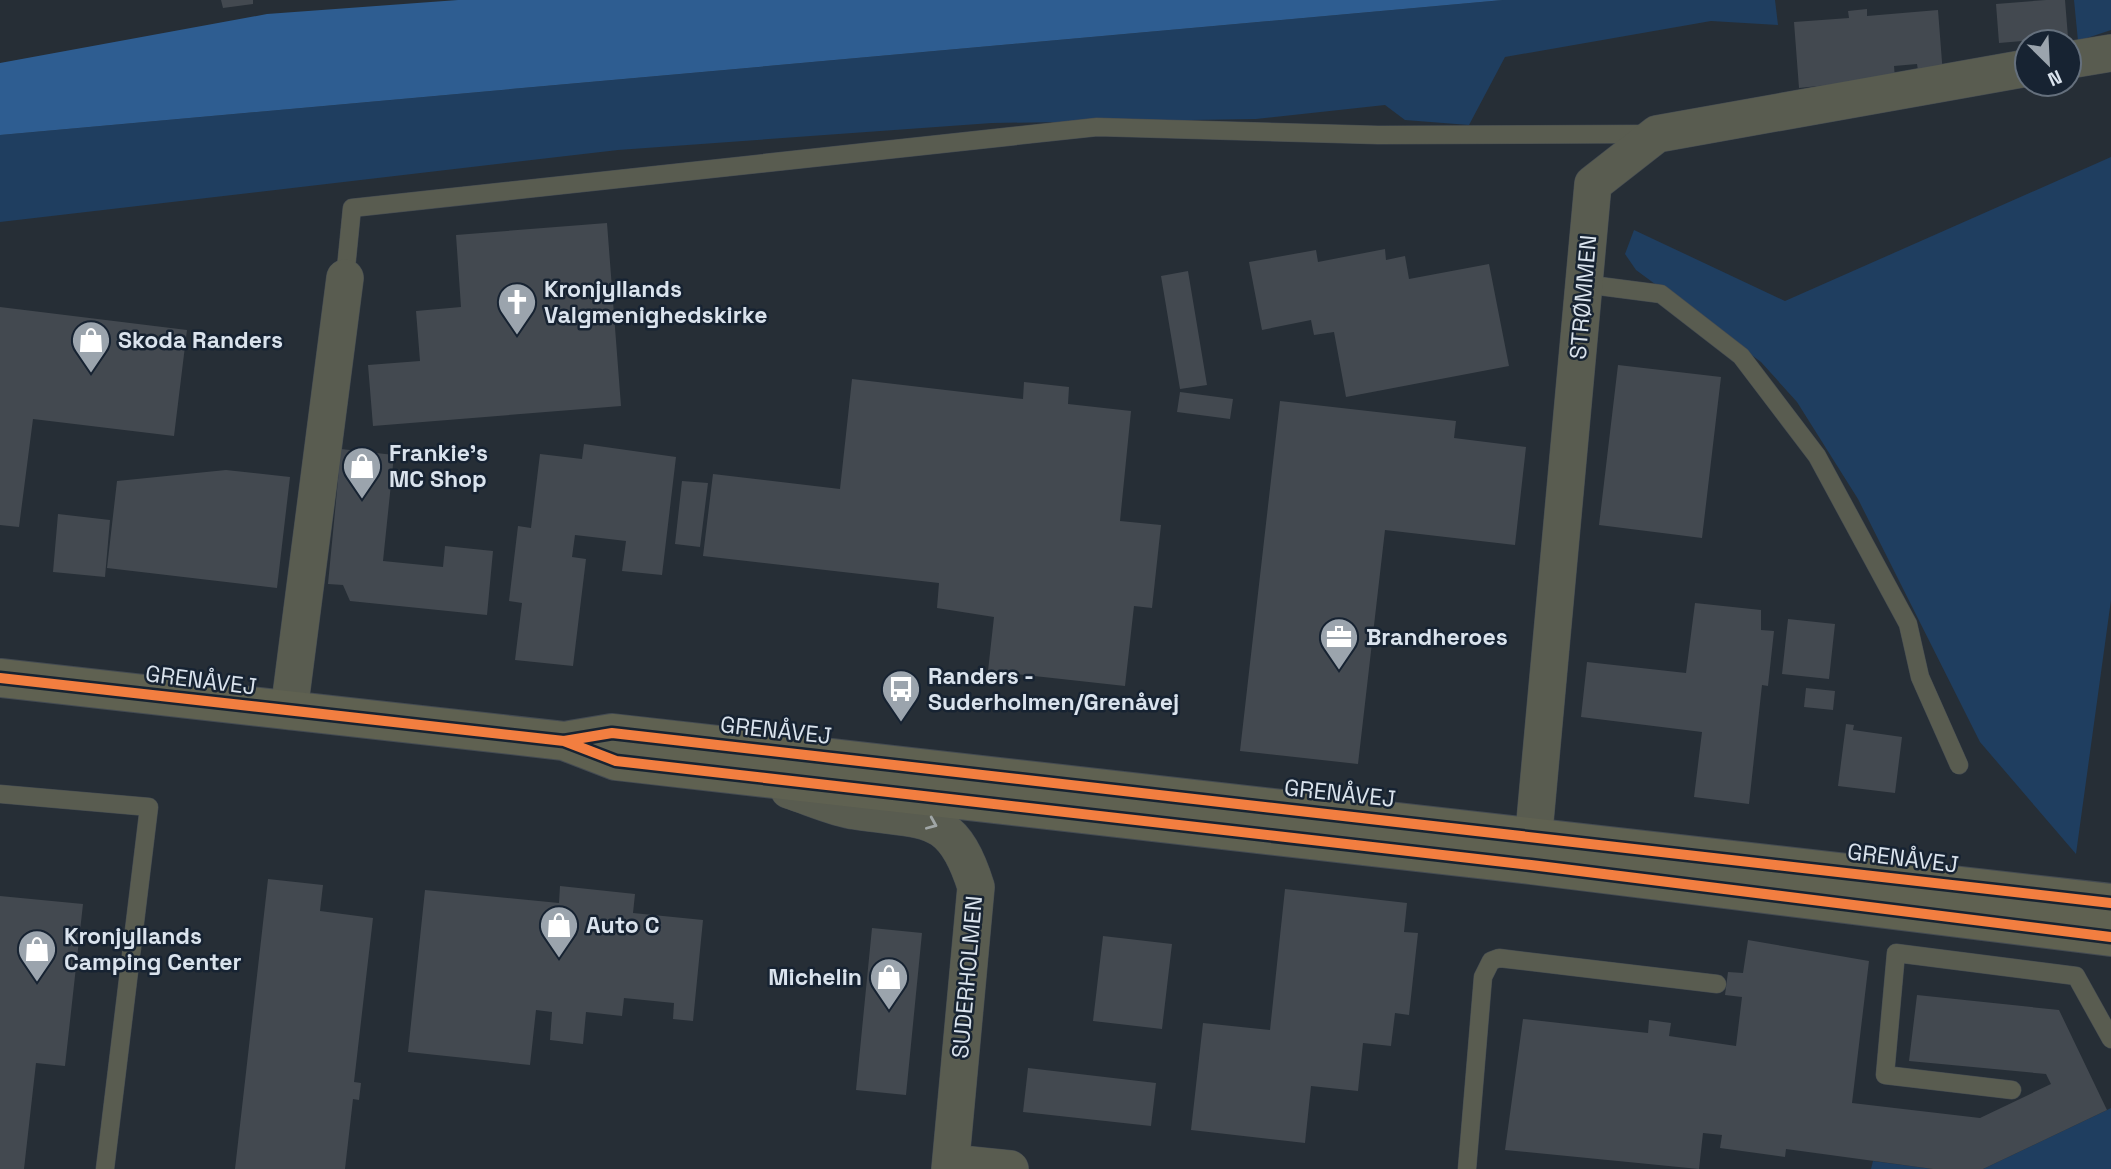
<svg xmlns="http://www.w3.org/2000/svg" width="2111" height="1169" viewBox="0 0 2111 1169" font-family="'Space Grotesk',sans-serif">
<rect width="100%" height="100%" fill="#262e36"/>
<path fill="#1f3e60" d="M1503 0H1775L1778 25 1711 21 1505 57 1469 125 1405 120 1385 105 1256 119 992 123 618 150 0 222V135Z
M2074 0H2111V30L2078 41Z
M2111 157V600L2076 854 1980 742 1858 499 1797 402 1761 362 1636 270 1625 254 1634 230 1785 301Z
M2111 1108V1169H1983L2107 1110Z
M1873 1161 1933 1169H1871Z"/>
<path fill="#2e5d91" d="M458 0H1503L0 135V63L267 14Z"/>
<path fill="#434950" d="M221 0H253V4L223 8Z
M2046 0H2065L2068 37 1999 43 1996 4Z
M1867 9V16L1938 10 1943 75 1919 77 1917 64 1894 66 1895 78 1799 88 1794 22 1849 18 1848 11Z
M607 223 621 406 373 426 368 365 420 361 416 311 461 307 456 235Z
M1385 249 1386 260 1405 256 1409 279 1489 264 1509 366 1346 397 1334 332 1314 335 1311 320 1262 330 1249 262 1316 250 1318 262Z
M1188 271 1207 385 1180 389 1161 276Z
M0 307 187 330 174 436 33 419 19 527 0 525Z
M1618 365 1721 377 1702 538 1599 525Z
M852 379 1023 399 1024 382 1069 387 1068 404 1131 411 1120 521 1161 525 1152 608 1134 606 1125 686 988 671 994 617 937 608 939 583 703 556 713 474 840 489Z
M1180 392 1233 399 1230 419 1177 412Z
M1280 401 1456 421 1454 438 1526 447 1515 545 1385 530 1358 764 1240 751Z
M584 444 676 457 662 575 622 571 626 541 575 535 572 557 586 559 573 666 515 660 522 603 509 601 518 526 531 528 540 454 582 459Z
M341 449 394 455 383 561 443 567 445 546 493 551 487 615 350 601 343 585 328 584Z
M226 470 290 477 277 588 107 568 117 481Z
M682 481 708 483 700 547 675 544Z
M58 514 110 520 105 577 53 572Z
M1695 603 1761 610V630L1774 631 1768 686 1762 685 1749 804 1694 797 1702 732 1581 717 1587 662 1686 673Z
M1788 619 1835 624 1829 679 1782 674Z
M1806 688 1835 691 1833 710 1804 707Z
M1846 724 1854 725 1853 730 1902 737 1895 793 1838 786Z
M268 879 323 885 320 911 373 918 354 1082 361 1083 359 1100 353 1099 345 1169H235Z
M560 886 635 894 633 913 703 920 693 1021 673 1019 674 1003 624 998 622 1016 586 1012 583 1044 550 1040 552 1012 536 1010 530 1065 408 1052 425 890 559 903Z
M1285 889 1407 903 1404 932 1418 933 1409 1015 1395 1013 1391 1046 1363 1043 1358 1091 1311 1086 1305 1143 1191 1130 1203 1023 1270 1030Z
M0 896 83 904 65 1066 36 1063 24 1169H0Z
M872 928 922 933 906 1095 856 1090Z
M1103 936 1172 944 1162 1029 1093 1021Z
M1748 940 1869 961 1852 1103 1980 1118 2051 1084 2046 1074 1909 1061 1917 995 2059 1010 2107 1110 1983 1169H1933L1786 1149 1785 1157 1720 1148 1722 1135 1703 1133 1699 1169 1505 1150 1523 1019 1648 1033 1649 1020 1671 1023 1669 1036 1736 1046 1742 997 1725 995 1728 972 1743 973Z
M1028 1068 1156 1083 1151 1126 1023 1112Z"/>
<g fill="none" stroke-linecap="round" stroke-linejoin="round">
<g stroke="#444b52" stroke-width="19">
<path id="lane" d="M345 278 352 208 1097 127 1378 135 1650 134
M1584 284 1661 294 1741 356 1817 456 1908 624 1920 677 1959 765
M0 794 149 807 105 1169
M2012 1090 1885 1075 1896 953 2076 976 2111 1039
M1467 1169 1483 977 1491 961 1499 958 1717 984"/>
</g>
<g stroke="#444b52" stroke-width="38">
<path id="street" d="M2069 60 2111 53
M289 711 345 278
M789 790C811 797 834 808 856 811 925 822 952 810 976 887L950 1169
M1531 865 1593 184 1657 134 2027 68
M951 1163 1010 1169"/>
</g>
<g stroke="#444b52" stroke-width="40">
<path id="secondary" d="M0 678 564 741 616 761 1531 865 2111 937
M570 740 612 733 2111 903"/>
</g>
<use href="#lane" stroke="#595c50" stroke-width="18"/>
<use href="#street" stroke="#595c50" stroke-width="37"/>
<use href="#secondary" stroke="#5f6151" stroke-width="38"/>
<g stroke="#172332" stroke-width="15">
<path id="cycleway" d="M0 678 564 741 616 761 1531 865 2111 937
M564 741 612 733 2111 903"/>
</g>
<use href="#cycleway" stroke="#f27e40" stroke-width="10"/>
</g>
<defs><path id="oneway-chevron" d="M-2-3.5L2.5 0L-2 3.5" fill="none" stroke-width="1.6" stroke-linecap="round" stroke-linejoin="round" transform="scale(1.75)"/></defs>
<use stroke="#a0a6a6" href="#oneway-chevron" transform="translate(932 824) rotate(23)"/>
<defs>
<g id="church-pin" transform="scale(2.0125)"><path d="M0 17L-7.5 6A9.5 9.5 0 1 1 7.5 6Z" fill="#9ba4ad" stroke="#172332"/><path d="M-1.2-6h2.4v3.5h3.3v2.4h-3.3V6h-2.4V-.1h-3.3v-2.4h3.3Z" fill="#fff"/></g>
<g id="shop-pin" transform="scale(2.0125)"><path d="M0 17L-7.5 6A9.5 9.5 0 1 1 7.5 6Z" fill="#9ba4ad" stroke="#172332"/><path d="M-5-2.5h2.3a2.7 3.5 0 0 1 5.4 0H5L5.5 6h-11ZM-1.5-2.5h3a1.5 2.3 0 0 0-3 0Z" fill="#fff"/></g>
<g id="office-pin" transform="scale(2.0125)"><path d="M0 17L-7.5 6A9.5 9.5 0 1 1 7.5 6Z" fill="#9ba4ad" stroke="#172332"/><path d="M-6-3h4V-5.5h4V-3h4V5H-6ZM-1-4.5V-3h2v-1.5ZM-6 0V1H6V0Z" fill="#fff"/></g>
<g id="bus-pin" transform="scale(2.0125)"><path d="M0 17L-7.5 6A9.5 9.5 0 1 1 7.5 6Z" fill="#9ba4ad" stroke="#172332"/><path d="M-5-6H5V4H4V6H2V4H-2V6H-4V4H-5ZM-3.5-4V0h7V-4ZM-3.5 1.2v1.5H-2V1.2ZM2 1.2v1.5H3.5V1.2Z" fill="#fff"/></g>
</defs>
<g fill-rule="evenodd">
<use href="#church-pin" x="517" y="302"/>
<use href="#shop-pin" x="91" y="340"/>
<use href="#shop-pin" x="362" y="466"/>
<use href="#office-pin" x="1339" y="637"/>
<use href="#bus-pin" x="901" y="689"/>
<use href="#shop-pin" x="559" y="925"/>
<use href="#shop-pin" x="37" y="949"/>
<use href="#shop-pin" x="889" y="977"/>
</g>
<g text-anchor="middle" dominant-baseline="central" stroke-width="5" stroke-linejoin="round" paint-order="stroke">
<g font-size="23" font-weight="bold" fill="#dae3ed" stroke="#172332" text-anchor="start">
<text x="544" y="289">Kronjyllands<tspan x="544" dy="26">Valgmenighedskirke</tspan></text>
<text x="118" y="340">Skoda Randers</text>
<text x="389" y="453">Frankie's<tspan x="389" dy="26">MC Shop</tspan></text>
<text x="1366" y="637">Brandheroes</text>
<text x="928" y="676">Randers -<tspan x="928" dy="26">Suderholmen/Grenåvej</tspan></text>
<text x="586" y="925">Auto C</text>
<text x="64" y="936">Kronjyllands<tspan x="64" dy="26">Camping Center</tspan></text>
<text x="862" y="977" text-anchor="end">Michelin</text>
</g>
<g font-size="23" fill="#dae3ed" stroke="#172332">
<text transform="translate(1583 297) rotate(-85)">STRØMMEN</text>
<text transform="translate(201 680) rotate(7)">GRENÅVEJ</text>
<text transform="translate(776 730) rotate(6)">GRENÅVEJ</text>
<text transform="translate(1340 793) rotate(6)">GRENÅVEJ</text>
<text transform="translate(1903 858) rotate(7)">GRENÅVEJ</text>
<text transform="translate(967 977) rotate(-85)">SUDERHOLMEN</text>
</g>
</g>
<g transform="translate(2048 63) rotate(156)"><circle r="33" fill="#172332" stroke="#65707d" stroke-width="2"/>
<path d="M0-5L12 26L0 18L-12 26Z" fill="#9ba4ad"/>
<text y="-10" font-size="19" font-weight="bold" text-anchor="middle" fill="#dae3ed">N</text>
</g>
</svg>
